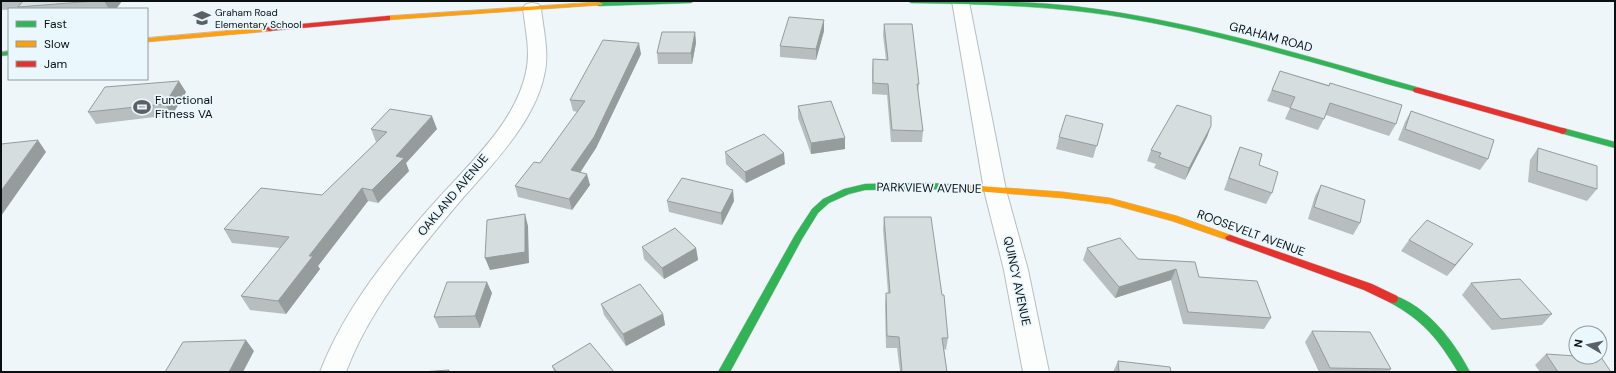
<svg xmlns="http://www.w3.org/2000/svg" width="1616" height="373" viewBox="0 0 1616 373" font-family="'DM Sans',sans-serif">
<rect width="100%" height="100%" fill="#eef6fa"/>
<g fill="none" stroke-linecap="round" stroke-linejoin="round">
<g stroke="#b8bec1" stroke-width="2">
<path id="street" d="M952 1 969 2 1006 190 1028 270 1049 372H1023L1004 270 984 190Z
M532 3 538 4 541 8C543 28 549 51 545 71 536 123 489 167 456 206 414 256 369 310 346 372H320C343 312 385 259 427 211 462 170 515 126 526 72 531 51 525 28 523 8L526 4Z"/>
</g>
<g stroke="#b8bec1" stroke-width="1">
<path id="fast" d="M627 1H694L691 3 599 6 595 4 599 2Z
M908 1C963 1 1018 0 1073 6 1192 20 1306 56 1420 88L1421 90 1417 92C1389 85 1361 76 1333 68 1268 50 1203 32 1137 20 1062 6 987 4 911 3Z
M9 51V55L1 56V52Z
M1563 128 1615 142V148L1560 133 1559 131Z
M930 183 966 185 971 188 966 191 930 189 865 190 849 194 829 203 818 213 802 239 730 372H718L795 235 812 209 823 199 844 189 865 184Z
M1393 295C1427 306 1454 341 1470 372H1458C1438 339 1424 321 1389 302L1388 299 1389 296Z"/>
</g>
<g stroke="#b8bec1" stroke-width="1">
<path id="slow" d="M599 2 603 4 601 5 387 20 383 18 387 16Z
M269 27 273 29 272 31 147 42V38Z
M966 185 1063 192 1110 198 1177 216 1233 236 1235 238 1233 240 1230 241 1172 221 1110 204 1063 198 963 190 961 188 963 186Z"/>
</g>
<g stroke="#b8bec1" stroke-width="1">
<path id="jam" d="M387 16H390V20L269 31 265 29 269 27Z
M1414 88H1420L1566 129 1567 131 1563 134 1560 133 1414 92 1413 90Z
M1230 235 1372 284 1397 296 1398 299 1397 302 1393 303 1389 302 1364 290 1227 240 1225 238 1227 236Z"/>
</g>
<use href="#street" fill="#fcfefe" fill-rule="evenodd"/>
<use href="#fast" fill="#30b455" fill-rule="evenodd"/>
<use href="#slow" fill="#ff9f0a" fill-rule="evenodd"/>
<use href="#jam" fill="#e5322d" fill-rule="evenodd"/>
</g>
<path fill="#b8bec0" d="M1 1H122L116 9H19L1 10Z
M884 24 919 84 918 92 923 131 922 142H891L887 95 872 94V70L873 59 886 60 883 35Z
M824 31 816 60 780 57V46Z
M695 32 696 43 692 64H658L657 53Z
M641 54 596 148 580 172 590 185 572 210 518 197 515 186 540 163 578 112 573 111 570 100Z
M1280 71 1329 85 1330 83 1396 124 1389 136 1326 115 1318 130 1285 119 1290 108 1267 101Z
M186 92 172 115 96 124 88 112Z
M798 106 845 138V149L811 154 798 118Z
M1411 111 1488 159 1480 170 1398 140 1405 122Z
M1103 124 1093 158 1056 149 1059 137Z
M1211 126 1207 137 1185 180 1154 168 1156 164 1147 161 1151 150Z
M371 129H437L406 163 409 171 378 203 368 201 318 266 320 269 286 314 250 310 241 296 280 248 232 243 224 229 322 195 377 142H376Z
M1240 147 1259 165 1272 193 1266 204 1224 190 1235 159Z
M1538 148 1597 189 1587 201 1528 182 1530 160Z
M725 152 785 164 746 183 726 164Z
M1321 185 1360 223 1353 235 1308 219 1315 196Z
M667 201H734L722 225 669 212Z
M884 217 948 338 946 350 944 349 947 372H900L897 348H886L885 305 886 293H888L883 229Z
M1409 240 1464 255 1447 276 1401 251Z
M642 247 696 248 698 260 664 279 644 259Z
M1087 248 1138 259 1195 262 1199 277 1271 318 1264 329 1183 324 1171 280 1115 298 1083 260Z
M1471 283 1552 314 1542 325 1492 330 1462 295Z
M492 293 480 328H439L434 317Z
M601 304 663 314 665 325 626 346 604 315Z
M1312 331 1391 369 1389 372H1319L1305 342Z
M1546 354 1611 372H1540L1535 365Z
M1118 361 1171 372H1113Z
M552 366 614 372H554Z"/>
<path fill="#969b9c" d="M104 1H122L116 9H109Z
M824 20V31L816 60V49Z
M695 32 696 43 692 64 691 53Z
M639 43 641 54 596 148 574 182 571 170Z
M179 81 186 92 172 115 165 104Z
M432 116 437 129 406 163 409 171 378 203 372 190 396 156Z
M1211 126 1207 137 1185 180 1189 168Z
M845 138V149L811 154V143Z
M38 140 46 152 1 216V191Z
M784 153 785 164 746 183 745 172Z
M587 174 590 185 572 210 569 199Z
M362 188 368 201 318 266 320 269 286 314 278 301 309 256Z
M733 190 734 201 722 225 721 213Z
M525 214 528 226 529 263 490 270 485 258Z
M1473 244 1464 255 1447 276 1455 265Z
M696 248 698 260 664 279 662 268Z
M1176 269 1171 280 1115 298 1119 287Z
M487 282 492 293 480 328 475 316Z
M663 314 665 325 626 346 623 334Z
M246 340 254 351 243 372H229Z"/>
<path fill="#d6dddf" stroke="#969b9c" d="M23 1H94L18 7Z
M789 17 824 20 816 49 780 46Z
M884 24H912L919 84H917L923 131 892 130 888 84 873 83V59L888 60Z
M662 32H695L691 53H657Z
M603 40 639 43 594 137 571 170 587 174 569 199 515 186 534 162 540 163 585 101 570 100Z
M1280 71 1329 86 1330 83 1402 105 1396 124 1330 103 1324 119 1290 108 1295 97 1272 90Z
M179 81 165 104 88 112 105 87Z
M831 101 845 138 811 143 798 106Z
M1177 105 1211 116V126L1189 168 1159 157 1161 153 1151 150Z
M390 109 432 116 396 156 404 158 372 190 362 188 309 256H313L278 301 241 296 289 237 224 229 261 188 322 195 387 132 371 129Z
M1411 111 1494 140 1488 159 1405 129Z
M1066 115 1103 124 1097 146 1059 137Z
M764 134 784 153 745 172 725 152Z
M38 140 1 191V144Z
M1240 147 1262 154 1259 165 1278 172 1272 193 1229 178Z
M1538 148 1597 166V189L1537 171Z
M682 178 733 190 721 213 667 201Z
M1321 185 1365 200 1360 223 1314 207Z
M525 214V252L485 258 487 220Z
M884 217H931L942 295H944L948 338H942L947 372H902L899 337 887 336 886 293H890Z
M1427 220 1473 244 1455 265 1409 240Z
M675 228 696 248 662 268 642 247Z
M1120 238 1138 259 1195 262 1199 277 1257 281 1271 318 1188 312 1176 269 1119 287 1087 248Z
M1520 279 1552 314 1501 319 1471 283Z
M447 282H487L475 316 434 317Z
M640 284 663 314 623 334 601 304Z
M1312 331 1370 332 1391 369 1330 368Z
M246 340 229 372H165L183 342Z
M590 343 614 372H557L552 366Z
M1546 354 1576 356V357H1601L1611 372H1558Z
M1118 361 1170 367 1171 372H1119Z
M449 370 448 372H421Z"/>
<defs>
<g id="school-bare" transform="scale(1.38)"><path d="M0-5L7-2L0 1L-7-2ZM-4 1L0 2.5L4 1V4Q0 6-4 4Z" fill="#5a6063" stroke="#eaf8fe" stroke-width="2.5" paint-order="stroke"/></g>
<g id="stadium-bare" transform="scale(1.38)"><path d="M0-5a6.5 5 0 1 0 0 10a6.5 5 0 1 0 0-10ZM-3.5-1.8h7v3.6h-7Z" fill="#5a6063" stroke="#eaf8fe" stroke-width="2.5" paint-order="stroke"/></g>
</defs>
<g fill-rule="evenodd">
<use href="#school-bare" x="202" y="18"/>
<use href="#stadium-bare" x="142" y="107"/>
</g>
<g text-anchor="middle" dominant-baseline="central" stroke-width="3.5" stroke-linejoin="round" paint-order="stroke">
<g font-size="10" fill="#0a1012" stroke="#eaf8fe" text-anchor="start">
<text x="215" y="12">Graham Road<tspan x="215" dy="12">Elementary School</tspan></text>
</g>
<g font-size="12" fill="#0a1012" stroke="#eaf8fe">
<text transform="translate(1271 37) rotate(15)">GRAHAM ROAD</text>
<text transform="translate(929 188) rotate(1)">PARKVIEW AVENUE</text>
<text transform="translate(453 195) rotate(-50)">OAKLAND AVENUE</text>
<text transform="translate(1251 233) rotate(20)">ROOSEVELT AVENUE</text>
<text transform="translate(1017 281) rotate(78)">QUINCY AVENUE</text>
</g>
<g font-size="12" fill="#0a1012" stroke="#eaf8fe" text-anchor="start">
<text x="155" y="100">Functional<tspan x="155" dy="14">Fitness VA</tspan></text>
</g>
</g>
<rect width="1616" height="373" fill="none" stroke="#0a1012" stroke-width="4"/>
<rect x="8" y="8" width="140" height="72" fill="#eaf8fe" stroke="#909ba0"/>
<rect x="16" y="21" width="20" height="6" fill="#30b455" stroke="#909ba0"/>
<text x="44" y="28" font-size="12" fill="#0a1012">Fast</text>
<rect x="16" y="41" width="20" height="6" fill="#ff9f0a" stroke="#909ba0"/>
<text x="44" y="48" font-size="12" fill="#0a1012">Slow</text>
<rect x="16" y="61" width="20" height="6" fill="#e5322d" stroke="#909ba0"/>
<text x="44" y="68" font-size="12" fill="#0a1012">Jam</text>
<g transform="translate(1588 345) rotate(279)"><circle r="19" fill="#eaf8fe" stroke="#909ba0"/>
<path d="M0-3L7 15L0 10L-7 15Z" fill="#5a6063"/>
<text y="-6" font-size="11" font-weight="bold" text-anchor="middle" fill="#0a1012">N</text>
</g>
</svg>
